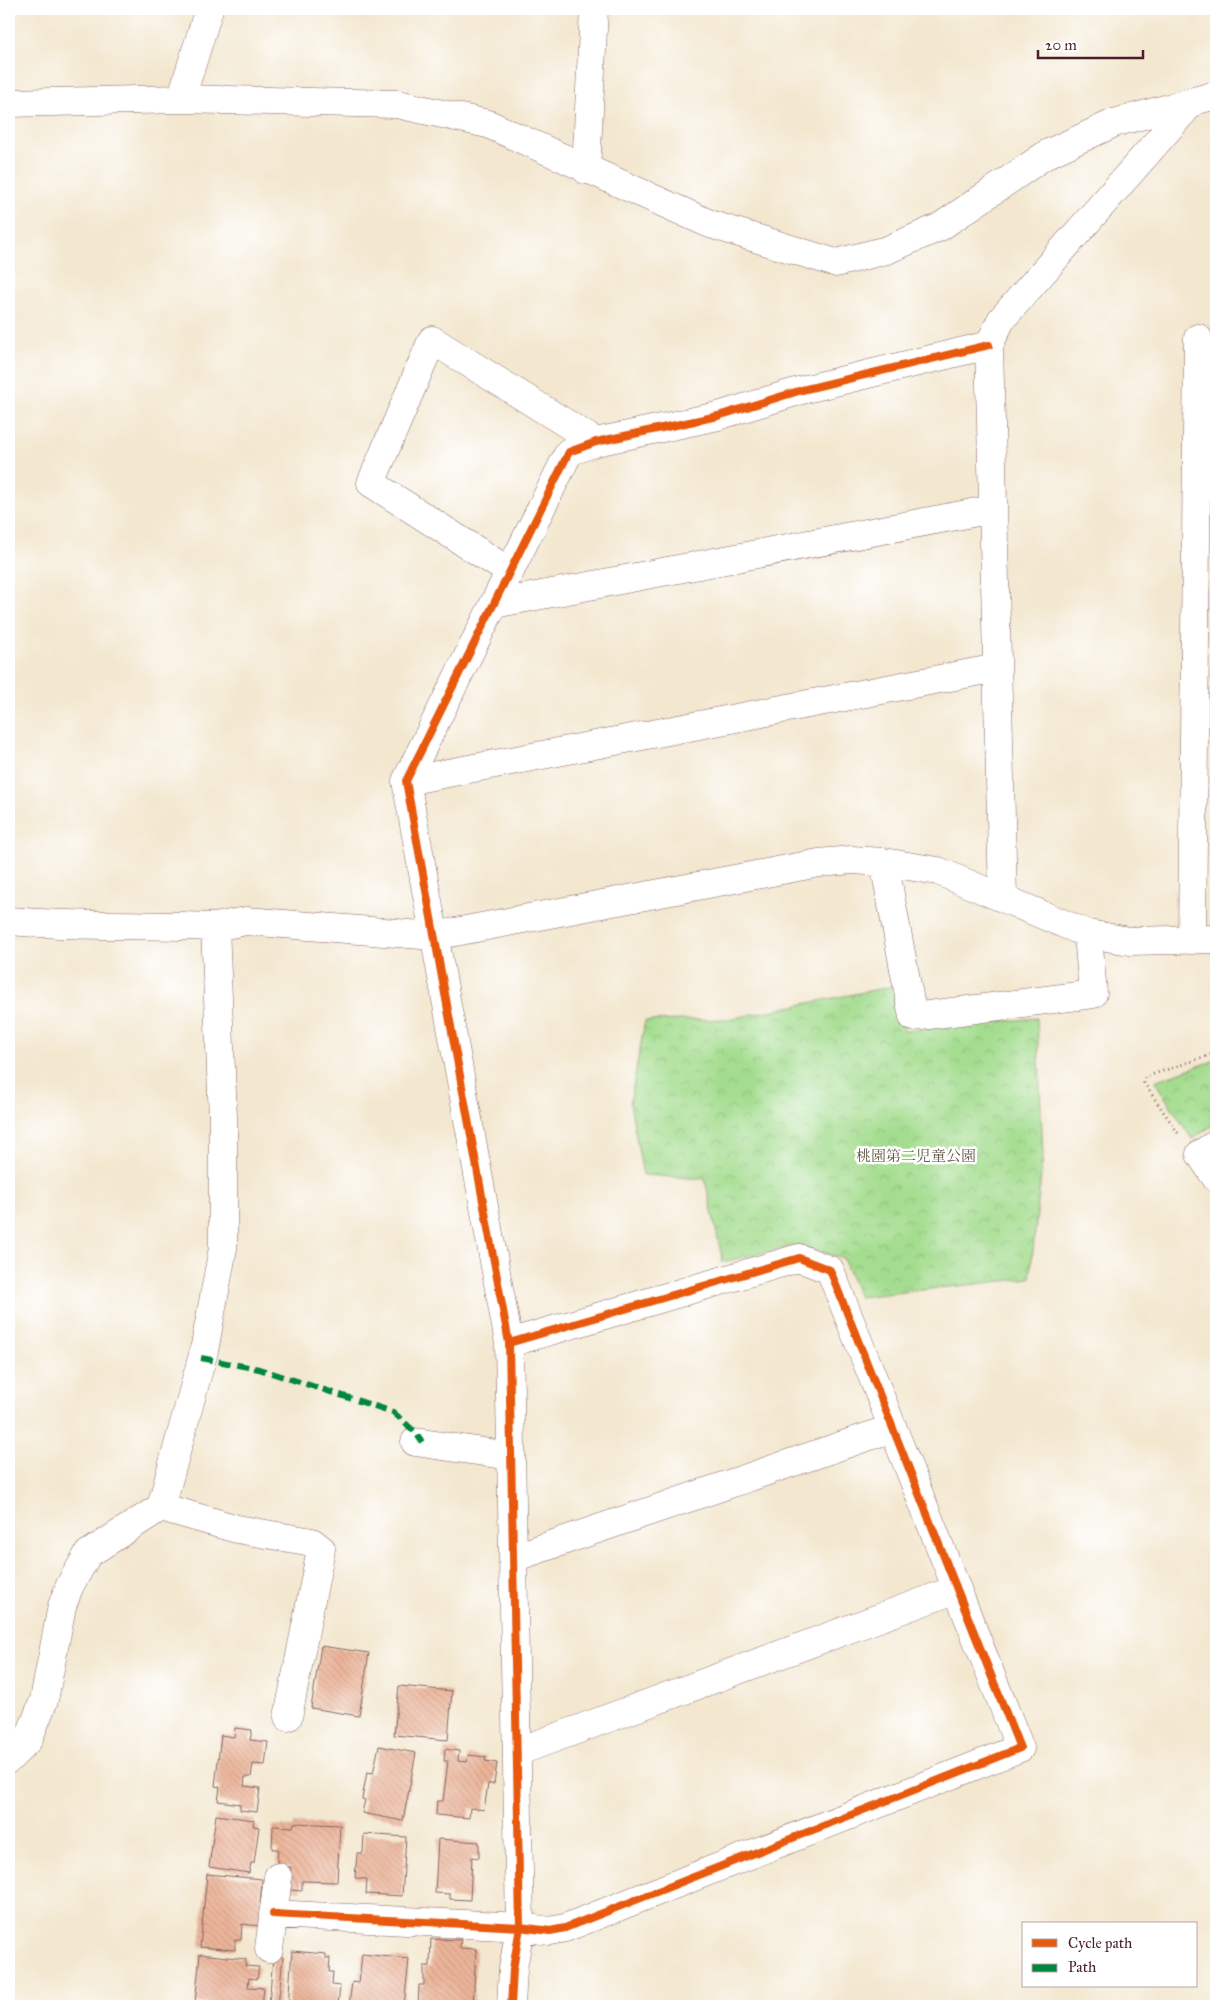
<svg xmlns="http://www.w3.org/2000/svg" width="1225" height="2015" viewBox="0 0 1225 2015" font-family="'IM FELL Great Primer','Noto Serif JP',serif">
<defs>
<pattern id="park-crowns" width="20" height="18" patternUnits="userSpaceOnUse" patternTransform="scale(1.25)"><rect width="20" height="18" fill="#a4dd8f"/><path d="M2 6a3 3 0 1 1 6 0M12 15a3 3 0 1 1 6 0" fill="none" stroke="#8fbd7c"/></pattern>
<pattern id="building-back-hatch" width="6" height="6" patternUnits="userSpaceOnUse" patternTransform="scale(1.25)"><rect width="6" height="6" fill="#ecb59a"/><path d="M-1 5l2 2M0 0l6 6M5-1l2 2" fill="none" stroke="#cc9b85"/></pattern>
</defs>
<rect width="100%" height="100%" fill="#fff"/>
<filter id="ink" filterUnits="userSpaceOnUse"><feTurbulence type="fractalNoise" baseFrequency=".02" numOctaves="2"/><feDisplacementMap in="SourceGraphic" scale="10" xChannelSelector="R" yChannelSelector="G"/><feConvolveMatrix kernelMatrix="1 2 1 2 8 2 1 2 1" color-interpolation-filters="sRGB"/></filter>
<filter id="wash" filterUnits="userSpaceOnUse"><feTurbulence type="fractalNoise" baseFrequency=".0096" numOctaves="4" result="noise"/><feDisplacementMap in="SourceGraphic" scale="20" xChannelSelector="R" yChannelSelector="G"/><feGaussianBlur stdDeviation="1.12" result="paint"/><feColorMatrix in="noise" values="0 0 0 0 0 0 0 0 0 0 0 0 0 0 0 0 0 1.4 0 .05"/><feComposite in="paint" operator="in"/></filter>
<g filter="url(#wash)">
<rect width="100%" height="100%" fill="#f3e7cf"/>
<path fill="url(#park-crowns)" stroke="#777e5d" d="M894 986 904 1031 1037 1018 1043 1155 1030 1278 859 1297 843 1258 797 1245 723 1262 705 1179 643 1175 630 1103 645 1021 729 1019Z
M1216 1060V1123L1192 1139 1156 1083 1157 1080Z"/>
<g id="blocks">
<path fill="url(#building-back-hatch)" d="M321 1646 369 1653 359 1716 311 1708Z
M399 1686 452 1691 448 1740 394 1735Z
M235 1728 252 1730 250 1740 268 1742 265 1765 253 1764 251 1777H245L244 1786 260 1788 257 1812 240 1810V1804L218 1801 220 1787 215 1786 221 1735 234 1737Z
M379 1746 416 1753 403 1821 362 1813 365 1800 362 1799 367 1772 373 1773Z
M445 1749 459 1751 458 1761 467 1762 468 1755 486 1757 485 1761 497 1763 494 1784H488L484 1810 470 1808 469 1818 436 1815 437 1801H443L448 1761H444Z
M216 1815 254 1820 253 1826 259 1827 254 1863H251L249 1873 209 1867Z
M294 1823 340 1825 337 1882 302 1881V1891L290 1890 291 1867 277 1866 278 1849H272L273 1826 293 1827Z
M364 1834 406 1837 402 1896 366 1894 367 1879 355 1878 357 1853H363Z
M438 1839 479 1842V1858L472 1857 470 1900 450 1899V1894L435 1893Z
M207 1874 262 1879 260 1904H263L260 1926 242 1924 241 1940H235V1950L200 1947Z
M431 1939 461 1940 460 1948 476 1949 473 2006H418L419 1985H424V1966H430Z
M292 1951 326 1954V1958H330L329 1972H333L332 1985 340 1986 338 2006H288Z
M200 1954 246 1959 245 1966 259 1967 257 1979 249 1978 248 1987 264 1988 262 2006H223L195 2003Z
M362 1954 409 1959 404 2006H349L352 1982 359 1983Z
M273 1956 283 1957 278 2006H269Z"/>
</g>
</g>
<g filter="url(#ink)">
<use href="#blocks" fill-opacity="0" stroke="#856564" stroke-width="1"/>
<g fill="none" stroke-linecap="round" stroke-linejoin="round">
<g stroke="#856564" stroke-width="29">
<path id="minor" d="M181 99 209 9
M9 103 181 99 397 104 488 124 710 224 836 263 887 250 940 227 1047 154 1114 123 1216 95
M586 170 594 9
M510 572 371 483 432 340 596 442
M494 604 993 509
M406 781 997 668
M884 862 913 1017 1093 994 1088 934
M1003 897 989 345 1001 320 1192 102
M9 921C77 927 146 924 215 927L223 1118V1248L204 1351 161 1507 88 1554 70 1585 62 1606 44 1700 28 1740 9 1759
M215 927 246 921 434 936 819 863 852 860 884 862 938 871 1088 934 1130 941 1216 939
M1192 940 1198 338
M1216 1144 1200 1154 1216 1178
M415 1442 511 1456
M161 1507 237 1529 312 1542 321 1549 288 1717
M513 1558 893 1428
M517 1752 957 1589
M273 1914 520 1927 550 1931 565 1928 1020 1748 830 1270 799 1258 509 1343
M269 1949 278 1877
M511 2006 513 1969 520 1927 509 1343 406 781 569 452 596 442 718 416 802 390 989 345"/>
</g>
<path stroke="#856564" stroke-width="3" stroke-dasharray="1 4" stroke-linecap="butt" d="M1178 1133 1144 1083 1145 1077 1216 1053"/>
<use href="#minor" stroke="#fff" stroke-width="28"/>
<path stroke="#00873e" stroke-width="6" stroke-dasharray="12 6" stroke-linecap="butt" d="M201 1358 259 1369 393 1412 416 1433 422 1442"/>
<g stroke="#fff" stroke-width="11">
<path id="cycleway" d="M273 1914 520 1927 550 1931 565 1928 1020 1748 830 1270 799 1258 509 1343
M511 2006 513 1969 520 1927 509 1343 406 781 569 452 596 442 718 416 802 390 989 345"/>
</g>
<use href="#cycleway" stroke="#e8590c" stroke-width="8"/>
</g>
</g>
<g text-anchor="middle" dominant-baseline="central" stroke-width="5" stroke-linejoin="round" paint-order="stroke">
<g font-size="15" fill="#655849" stroke="#fff">
<text x="916" y="1156">桃園第二児童公園</text>
</g>
</g>
<rect width="1225" height="2015" fill="none" stroke="#fff" stroke-width="30"/>
<rect x="1022" y="1922" width="175" height="65" fill="#ffffff" stroke="#b7a5aa"/>
<rect x="1032" y="1939" width="25" height="8" fill="#e8590c" stroke="#b7a5aa"/>
<text x="1068" y="1948" font-size="15" fill="#4a1f2b">Cycle path</text>
<rect x="1032" y="1964" width="25" height="8" fill="#00873e" stroke="#b7a5aa"/>
<text x="1068" y="1972" font-size="15" fill="#4a1f2b">Path</text>
<path d="M1038 50v8h105v-8" fill="none" stroke="#4a1f2b" stroke-width="2.5"/>
<text x="1045" y="50" font-size="15" fill="#4a1f2b" stroke="#ffffff" stroke-width="4" paint-order="stroke">20 m</text>
</svg>
